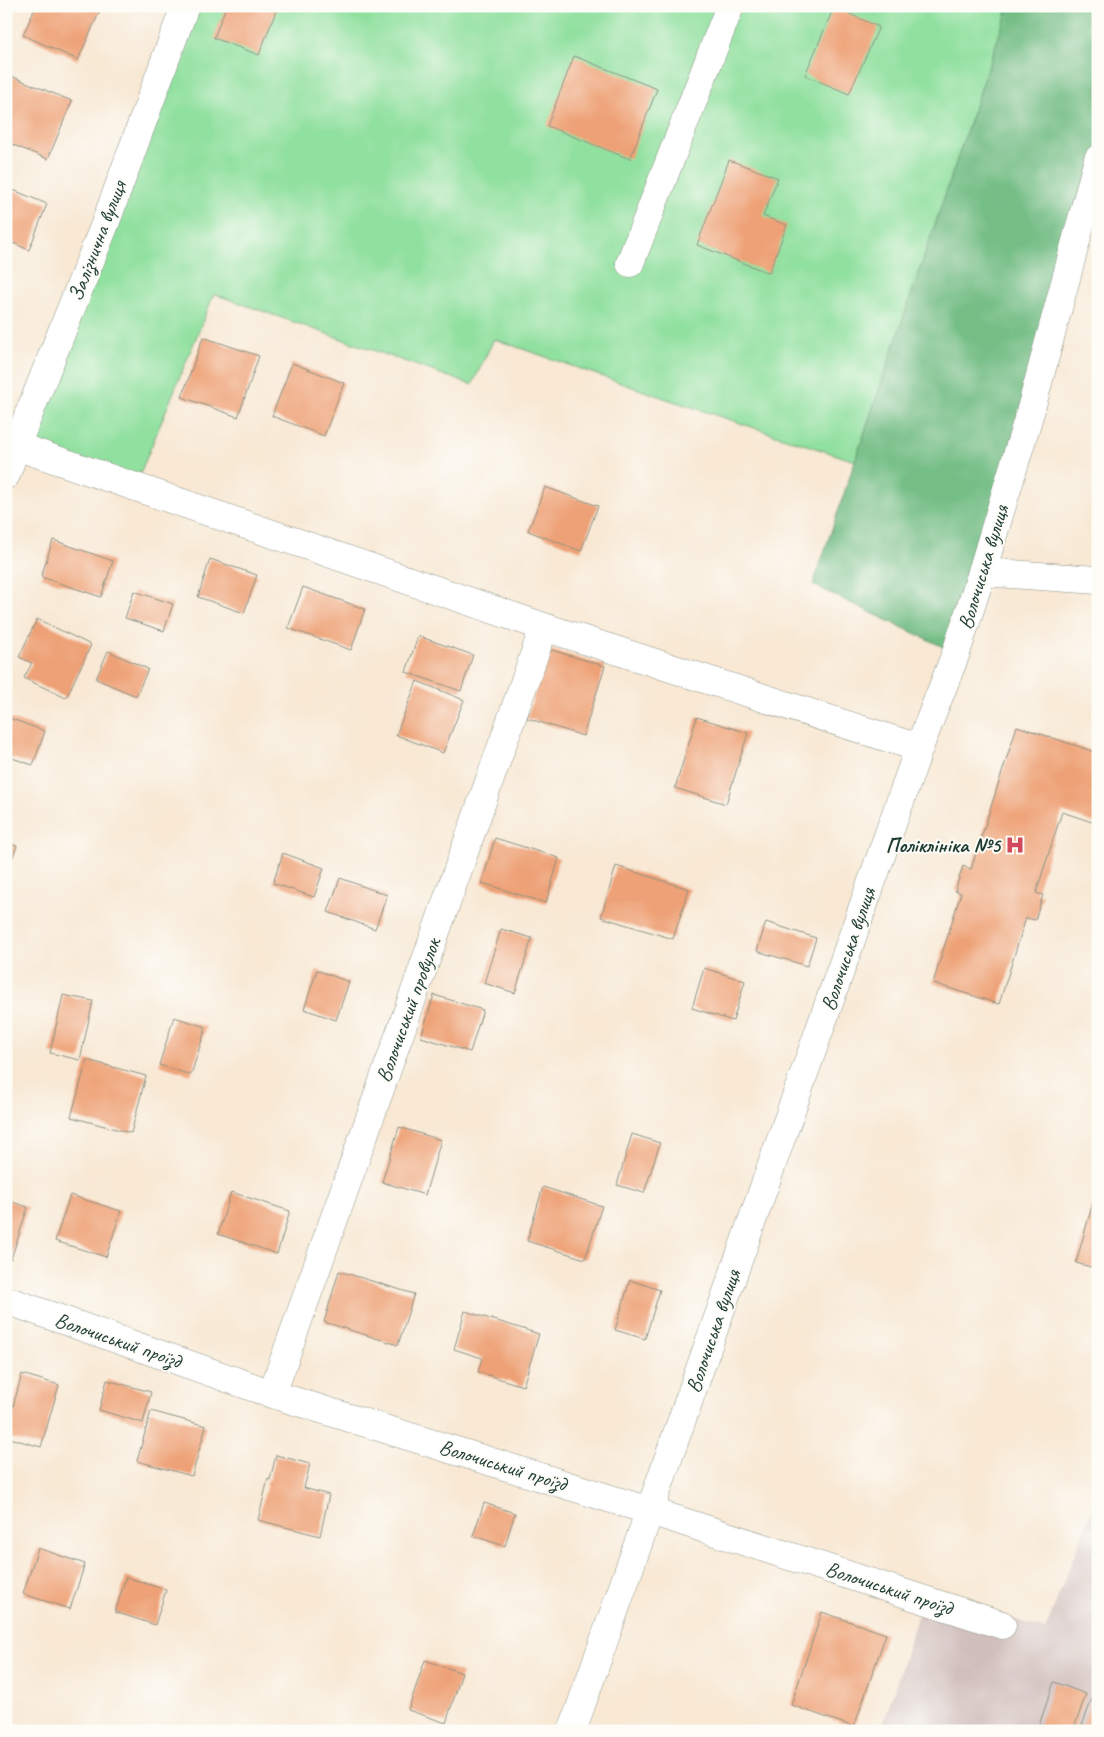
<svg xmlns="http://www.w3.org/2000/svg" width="1104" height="1737" viewBox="0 0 1104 1737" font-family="Caveat,sans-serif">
<rect width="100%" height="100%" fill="#fdfcf7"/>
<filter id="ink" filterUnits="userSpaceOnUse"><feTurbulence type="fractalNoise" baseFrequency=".02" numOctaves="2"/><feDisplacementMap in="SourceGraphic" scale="10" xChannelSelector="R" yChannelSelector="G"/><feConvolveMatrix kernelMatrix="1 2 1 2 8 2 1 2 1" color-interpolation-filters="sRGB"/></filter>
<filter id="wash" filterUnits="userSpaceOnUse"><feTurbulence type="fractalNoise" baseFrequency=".0096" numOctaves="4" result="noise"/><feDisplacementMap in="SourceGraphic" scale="20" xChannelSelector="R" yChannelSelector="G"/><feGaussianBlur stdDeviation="1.12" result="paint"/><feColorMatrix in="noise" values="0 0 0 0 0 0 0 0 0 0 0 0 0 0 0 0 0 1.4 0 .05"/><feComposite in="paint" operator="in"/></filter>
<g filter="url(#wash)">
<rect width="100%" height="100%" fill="#f8e8d4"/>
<path fill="#d1bfbd" d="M1098 1495V1731H881L926 1589 1045 1630Z"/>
<path fill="#90e09f" stroke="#588e6a" d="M185 6H1009L855 461 664 398 494 339 472 385 214 294 135 486 16 446Z"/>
<path fill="#74be86" stroke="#4a7e5d" d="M1009 6H1098V159L956 653 813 585Z"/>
<g id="blocks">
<path fill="#eea176" d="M36 6H102L78 60 23 35Z
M226 6H278L259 55 214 38Z
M834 7 879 27 849 94 805 75Z
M574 56 657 89 630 159 547 126Z
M6 74 72 101 48 159 6 142Z
M729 160 778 178 763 216 787 225 769 273 697 245Z
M6 187 47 204 29 250 6 240Z
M203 337 259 356 238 417 182 397Z
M292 363 344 383 324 436 272 416Z
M545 487 598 506 581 551 528 531Z
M53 540 113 561 101 597 41 577Z
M210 559 257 575 244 613 198 597Z
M303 587 365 609 351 650 288 628Z
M134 591 173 604 164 631 125 618Z
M37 619 91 645 66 698 24 678 32 663 19 657Z
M418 636 473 655 461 691 406 672Z
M548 649 605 666 583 736 527 718Z
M108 651 148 669 136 696 96 679Z
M417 681 464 700 443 753 396 735Z
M6 717 45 731 33 765 6 756Z
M697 717 748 733 726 804 675 788Z
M1017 726 1098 753V824L1062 812 1036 893 1043 895 1035 920 1026 918 999 1004 933 983 961 893 955 891 963 866 971 869Z
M495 838 559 858 546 903 482 883Z
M6 842 17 846 6 873Z
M283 853 324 868 314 897 273 883Z
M616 866 689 889 673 939 601 917Z
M340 878 387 895 375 929 328 912Z
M766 922 816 938 807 966 757 951Z
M501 929 532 938 515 993 484 983Z
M704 968 745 981 733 1021 692 1008Z
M317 970 349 982 336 1020 304 1009Z
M63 995 93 1001 80 1060 50 1053Z
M434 995 483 1010 470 1052 421 1037Z
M174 1017 206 1027 191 1075 159 1065Z
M87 1060 146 1076 131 1133 71 1117Z
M399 1127 441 1140 425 1195 382 1182Z
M632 1134 660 1143 644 1193 617 1185Z
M543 1187 602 1206 585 1259 527 1241Z
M1097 1188H1098V1269L1076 1263Z
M231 1192 290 1211 277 1254 218 1234Z
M70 1195 121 1211 106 1257 55 1241Z
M6 1200 28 1207 11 1259 6 1258Z
M339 1271 414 1294 398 1345 324 1322Z
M630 1280 660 1290 645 1339 615 1330Z
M465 1311 539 1334 523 1386 478 1372 482 1358 454 1349Z
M22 1374 59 1385 41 1447 6 1437V1432Z
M107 1380 151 1392 143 1423 99 1410Z
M151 1411 206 1426 192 1476 137 1461Z
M276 1455 310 1464 304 1488 329 1495 320 1536 258 1520 268 1479 270 1480Z
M484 1503 515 1513 505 1546 473 1536Z
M38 1548 85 1564 70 1609 23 1594Z
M126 1577 166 1590 155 1625 115 1612Z
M822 1612 886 1634 854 1727 791 1705Z
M425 1660 462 1673 446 1723 408 1710Z
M1054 1682 1086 1694 1073 1731H1037Z
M1098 1684V1731H1080L1098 1683Z"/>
</g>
</g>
<g filter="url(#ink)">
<use href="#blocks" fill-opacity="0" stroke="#8c9284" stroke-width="1"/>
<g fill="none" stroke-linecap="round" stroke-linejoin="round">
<g stroke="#8c9284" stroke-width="29">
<path id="minor" d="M630 263 730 6
M16 446 544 627 919 748
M6 475 16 446 105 224 185 6
M982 572 1098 580
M6 1300 272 1394 650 1511 1002 1625
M272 1394 544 627"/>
</g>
<g stroke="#8c9284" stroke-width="29">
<path id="secondary" d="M572 1731 919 748 956 653 982 572 1031 409 1098 159"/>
</g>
<use href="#minor" stroke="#fff" stroke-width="28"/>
<use href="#secondary" stroke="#fff" stroke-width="28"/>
</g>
</g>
<defs>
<g id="hospital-bare" transform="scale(1.5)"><path d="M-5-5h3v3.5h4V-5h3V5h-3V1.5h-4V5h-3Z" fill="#d1495b" stroke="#fdfcf7" stroke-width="2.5" paint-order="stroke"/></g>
</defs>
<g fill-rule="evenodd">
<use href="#hospital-bare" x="1015" y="845"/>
</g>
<g text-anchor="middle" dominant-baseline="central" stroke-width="4" stroke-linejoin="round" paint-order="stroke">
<g font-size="21" fill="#1f3d34" stroke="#fdfcf7">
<text transform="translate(97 241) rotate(-69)">Залізнична вулиця</text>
<text transform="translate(983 567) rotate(-73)">Волочиська вулиця</text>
<text transform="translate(848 949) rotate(-71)">Волочиська вулиця</text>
<text transform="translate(408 1010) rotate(-70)">Волочиський провулок</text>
<text transform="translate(713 1331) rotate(-71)">Волочиська вулиця</text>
<text transform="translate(118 1340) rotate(19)">Волочиський проїзд</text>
<text transform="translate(503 1465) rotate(17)">Волочиський проїзд</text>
<text transform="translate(889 1588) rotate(18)">Волочиський проїзд</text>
</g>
<g font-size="21" font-weight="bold" fill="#1f3d34" stroke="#fdfcf7" text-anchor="end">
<text x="1000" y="845">Поліклініка №5</text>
</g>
</g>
<rect width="1104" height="1737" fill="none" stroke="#fdfcf7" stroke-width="25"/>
</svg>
